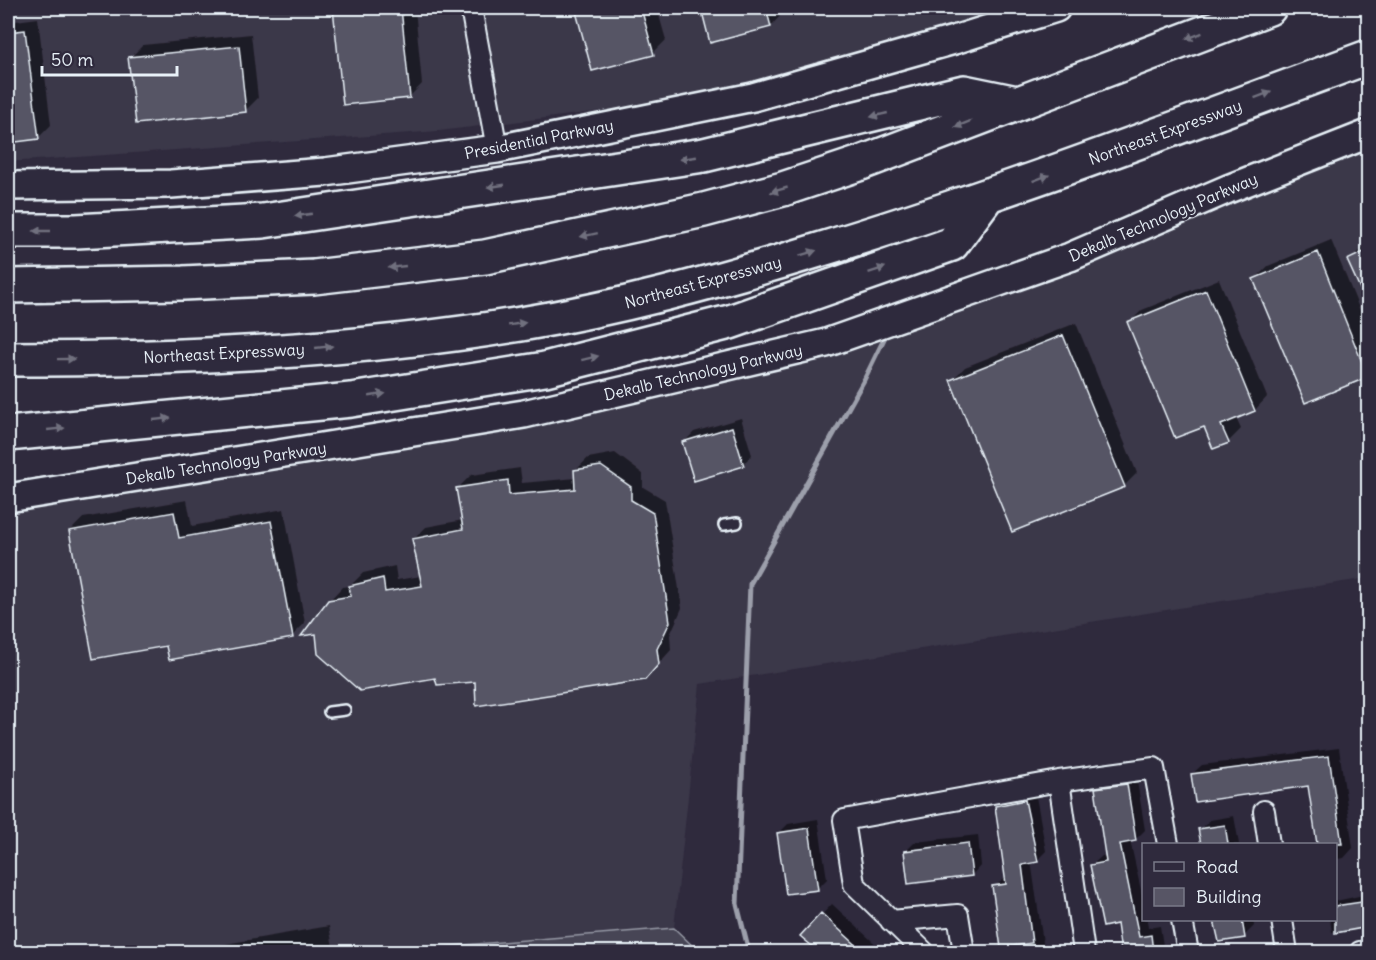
<svg xmlns="http://www.w3.org/2000/svg" width="1376" height="960" viewBox="0 0 1376 960" font-family="Delius,sans-serif">
<rect width="100%" height="100%" fill="#2f2a3d"/>
<filter id="ink" filterUnits="userSpaceOnUse"><feTurbulence type="fractalNoise" baseFrequency=".0167" numOctaves="2"/><feDisplacementMap in="SourceGraphic" scale="12" xChannelSelector="R" yChannelSelector="G"/><feConvolveMatrix kernelMatrix="1 2 1 2 8 2 1 2 1" color-interpolation-filters="sRGB"/></filter>
<g filter="url(#ink)">
<path fill="#3b3749" d="M8 8H1049L822 84 439 131 8 162Z
M1368 134V578L700 684 674 928 376 952H8V505L436 443 729 367Z"/>
<path fill="#464455" stroke="#979aa6" stroke-width="1.5" d="M674 928 699 952H376Z"/>
<path fill="#0007" d="M335 8H415L422 84 409 97 345 103Z
M577 8H657L666 40 653 53 593 69Z
M702 8H778L780 16 771 26 711 41Z
M38 18 51 125 38 138 8 142V22Z
M251 34 258 98 245 111 130 58 143 45Z
M1331 240 1368 330V375L1306 401 1255 279 1268 266Z
M1368 244V303L1349 260Z
M1219 279 1267 397 1255 410 1236 418 1241 429 1228 442 1205 425 1129 323 1142 310Z
M1076 323 1137 473 1124 486 952 380 965 367Z
M741 418 752 455 743 464 684 442 694 432Z
M615 453 643 474V487L665 500 682 608 670 635 671 650 645 679 476 680 436 676 329 601 342 587 350 586 363 573 395 566 397 580 421 576 413 540 426 527 463 520 458 488 471 475 520 468 522 483 576 478 575 471 588 458Z
M187 500 192 526 284 509 305 623 292 636 167 644 70 531 83 518Z
M1339 748 1353 848 1344 858 1336 859V844H1318L1310 785 1192 774 1202 765Z
M1136 775 1145 830 1135 840H1130L1144 904V920H1147L1148 928 1160 926 1164 952H1123L1119 922 1092 865 1102 856 1107 855 1097 789 1107 779Z
M1035 791 1046 851 1037 860 1031 861 1044 949 1060 947 1061 952H1019L1018 944 994 887 1007 877 996 806 1006 797Z
M1234 816 1239 844H1203L1200 830 1210 820Z
M818 819 827 879 817 889 779 833 788 824Z
M978 835 981 865 972 875 905 852 915 842Z
M1368 894V926L1332 932 1330 920H1336V901Z
M832 904 884 952H819L802 936Z
M1216 920H1253L1254 926 1244 936 1220 940Z
M329 926 334 952H179Z"/>
<g fill="none" stroke-linecap="round" stroke-linejoin="round">
<path stroke="#9c9fab" stroke-width="5" d="M749 952 737 904 750 584 864 380 885 337"/>
</g>
<path fill="#575565" stroke="#e8f1f8" stroke-width="1.5" d="M333 8H401L410 98 343 105Z
M575 8H641L654 55 592 71Z
M701 8H766L771 27 710 43Z
M25 30 39 139 8 143V32Z
M239 46 246 112 136 124 128 57Z
M1368 250V306L1347 260Z
M1318 252 1368 377 1305 403 1253 279Z
M1206 290 1255 411 1221 425 1229 443 1213 449 1204 427 1175 438 1127 322Z
M1063 335 1125 487 1012 532 950 380Z
M732 427 744 466 694 481 682 442Z
M601 466 631 487V500L653 513 670 622 657 649 659 664 645 680 476 706 475 682 437 685 435 678 360 691 318 654 316 634 301 636 328 600 351 596 349 586 383 578 385 592 422 586 412 539 463 529 456 488 508 480 509 495 575 489 574 470Z
M174 512 179 538 271 521 293 638 169 660 166 646 93 659 69 531Z
M1329 756 1342 844H1317L1308 786 1195 802 1191 774Z
M1127 784 1136 841 1120 844 1139 937 1151 935 1153 952H1121L1117 924 1103 927 1090 865 1106 862 1095 788Z
M1025 800 1038 862 1022 865 1032 943 1001 948 992 886 1006 884 995 806Z
M1225 825 1228 844H1201L1198 829Z
M809 828 818 890 786 894 777 833Z
M968 843 972 876 908 884 904 851Z
M1368 901V927L1335 933V906Z
M821 913 864 952H819L800 936Z
M1214 920H1242L1245 938 1219 942Z"/>
<g fill="none" stroke-linecap="round" stroke-linejoin="round">
<g stroke="#e8f1f8" stroke-width="14">
<path id="lane" d="M724 525 737 523
M329 712 345 710"/>
</g>
<g stroke="#e8f1f8" stroke-width="24">
<path id="street" d="M471 8 497 149
M1059 781 1084 952
M1264 811 1269 844
M1182 920 1188 952
M1282 920 1287 952
M891 921 958 915 964 952
M924 952 854 884 844 820 1059 781 1154 768 1168 844
M1360 952 1368 951"/>
</g>
<g stroke="#e8f1f8" stroke-width="32">
<path id="secondary" d="M8 186 171 184 325 172 497 149 753 97 954 40 1056 8
M8 498 524 414 826 343 1070 257 1228 189 1368 134"/>
</g>
<g stroke="#e8f1f8" stroke-width="38">
<path id="highway" d="M8 231H76L263 221 704 155 964 92 1017 103
M8 286 183 283 314 277 485 257 704 210 783 189 861 163 1269 8
M8 359C179 359 352 352 521 324 619 308 714 282 809 253 999 196 1183 125 1368 57
M8 434 351 400 545 369 730 322 952 244 986 198"/>
</g>
<use href="#lane" stroke="#2f2a3d" stroke-width="9"/>
<use href="#street" stroke="#2f2a3d" stroke-width="20"/>
<use href="#secondary" stroke="#2f2a3d" stroke-width="27"/>
<use href="#highway" stroke="#2f2a3d" stroke-width="33"/>
</g>
<defs><path id="oneway-solid" d="M-6-.8H1V-3.2L6.5 0L1 3.2V.8H-6Z" transform="scale(1.5)"/></defs>
<g fill="#70707e">
<use href="#oneway-solid" transform="translate(1194 36) rotate(159)"/>
<use href="#oneway-solid" transform="translate(1263 95) rotate(-20)"/>
<use href="#oneway-solid" transform="translate(879 115) rotate(167)"/>
<use href="#oneway-solid" transform="translate(963 124) rotate(158)"/>
<use href="#oneway-solid" transform="translate(688 158) rotate(172)"/>
<use href="#oneway-solid" transform="translate(1041 178) rotate(-20)"/>
<use href="#oneway-solid" transform="translate(496 186) rotate(172)"/>
<use href="#oneway-solid" transform="translate(779 190) rotate(164)"/>
<use href="#oneway-solid" transform="translate(303 215) rotate(172)"/>
<use href="#oneway-solid" transform="translate(42 231) rotate(180)"/>
<use href="#oneway-solid" transform="translate(589 235) rotate(168)"/>
<use href="#oneway-solid" transform="translate(808 253) rotate(-17)"/>
<use href="#oneway-solid" transform="translate(397 267) rotate(174)"/>
<use href="#oneway-solid" transform="translate(877 270) rotate(-19)"/>
<use href="#oneway-solid" transform="translate(517 324) rotate(-9)"/>
<use href="#oneway-solid" transform="translate(324 347) rotate(-6)"/>
<use href="#oneway-solid" transform="translate(590 358) rotate(-14)"/>
<use href="#oneway-solid" transform="translate(66 359) rotate(-1)"/>
<use href="#oneway-solid" transform="translate(377 395) rotate(-9)"/>
<use href="#oneway-solid" transform="translate(162 419) rotate(-6)"/>
<use href="#oneway-solid" transform="translate(56 429) rotate(-6)"/>
</g>
</g>
<g text-anchor="middle" dominant-baseline="central" stroke-width="4.5" stroke-linejoin="round" paint-order="stroke">
<g font-size="16" fill="#e8f1f8" stroke="#2f2a3d">
<text transform="translate(1165 132) rotate(-20)">Northeast Expressway</text>
<text transform="translate(539 139) rotate(-11)">Presidential Parkway</text>
<text transform="translate(1163 217) rotate(-23)">Dekalb Technology Parkway</text>
<text transform="translate(703 282) rotate(-15)">Northeast Expressway</text>
<text transform="translate(224 353) rotate(-3)">Northeast Expressway</text>
<text transform="translate(703 372) rotate(-13)">Dekalb Technology Parkway</text>
<text transform="translate(226 463) rotate(-9)">Dekalb Technology Parkway</text>
</g>
</g>
<rect width="1376" height="960" fill="none" stroke="#2f2a3d" stroke-width="30"/>
<rect x="15" y="15" width="1346" height="930" fill="none" stroke="#e8f1f8" stroke-width="2" filter="url(#ink)"/>
<rect x="1142" y="843" width="195" height="78" fill="#2f2a3d" stroke="#797a88" stroke-width="1.5"/>
<rect x="1154" y="862" width="30" height="9" fill="#2f2a3d" stroke="#797a88" stroke-width="1.5"/>
<text x="1196" y="873" font-size="18" fill="#e8f1f8">Road</text>
<rect x="1154" y="888" width="30" height="18" fill="#575565" stroke="#797a88" stroke-width="1.5"/>
<text x="1196" y="903" font-size="18" fill="#e8f1f8">Building</text>
<path d="M42 66v9h135v-9" fill="none" stroke="#e8f1f8" stroke-width="3"/>
<text x="51" y="66" font-size="18" fill="#e8f1f8" stroke="#2f2a3d" stroke-width="4.5" paint-order="stroke">50 m</text>
</svg>
